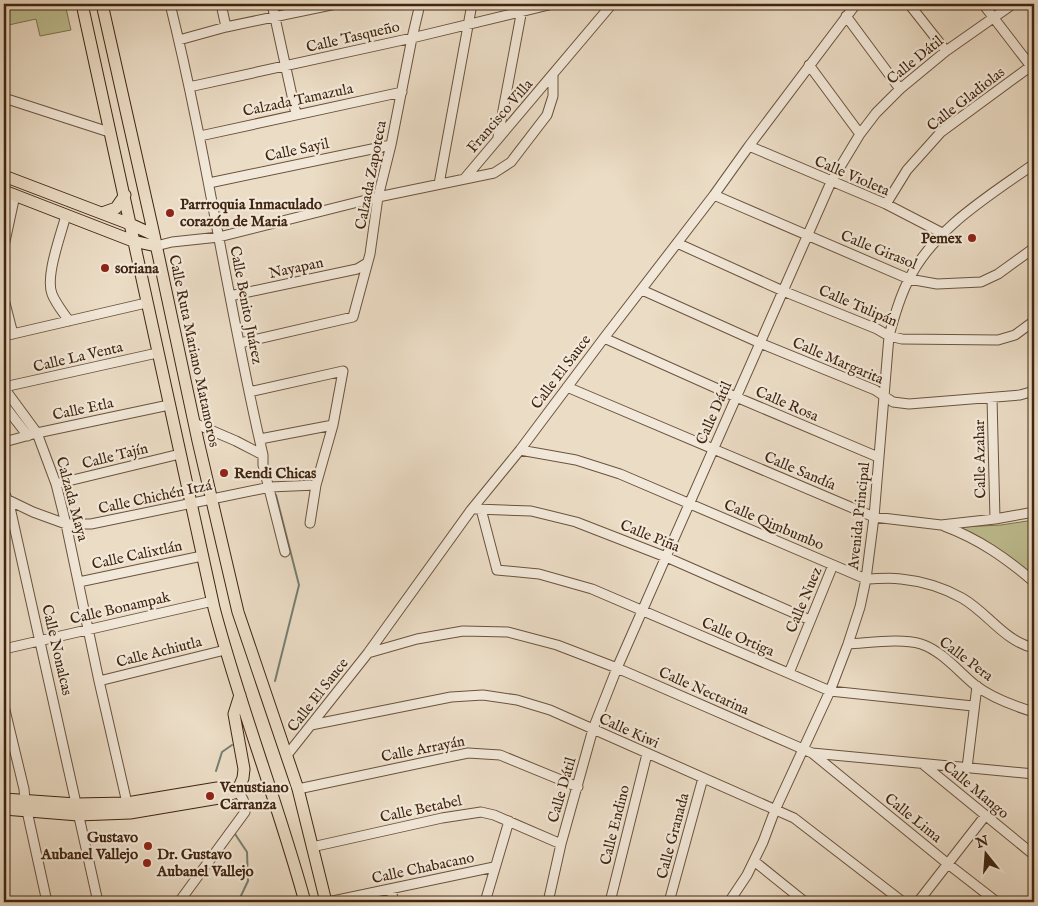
<svg xmlns="http://www.w3.org/2000/svg" width="1038" height="906" viewBox="0 0 1038 906" font-family="'IM FELL English',serif">
<rect width="100%" height="100%" fill="#ebdcc5"/>
<filter id="stains"><feTurbulence type="fractalNoise" baseFrequency=".004" numOctaves="4"/><feColorMatrix values="0 0 0 0 .2 0 0 0 0 .09 0 0 0 0 .02 0 0 0 .5 -.17"/></filter>
<radialGradient id="worn" r=".72"><stop offset=".6" stop-color="#630" stop-opacity="0"/><stop offset="1" stop-color="#630" stop-opacity=".3"/></radialGradient>
<path fill="#bebe90" stroke="#7f7250" d="M4 4H65L71 30 40 36 36 19 4 26Z
M1034 520V585L961 527 1001 525Z"/>
<g fill="none" stroke-linecap="round" stroke-linejoin="round">
<path stroke="#757f73" stroke-width="2" d="M275 681 299 585 276 495
M216 771 222 752 232 745
M235 834 247 852 248 881 238 902"/>
<g stroke="#6b533d" stroke-width="11">
<path id="minor" d="M170 4C207 153 228 306 263 455V465L285 552
M221 4 226 27
M272 4 296 114
M909 4 946 51
M983 4 1033 69
M846 16 900 89
M179 40 226 27 336 4
M809 65 860 134
M189 87 412 38 553 4
M4 98 109 132
M200 136 402 92
M498 137 523 4
M749 146 886 204 944 234
M465 178 612 4
M209 183 391 145
M439 184 472 4
M714 195 909 279 937 284 981 282 998 274 1034 248
M886 204 907 170 941 132 1031 66
M66 215C61 235 45 276 52 294 56 304 63 312 69 321
M677 243 783 291 877 329 889 336 902 339 998 340 1015 335 1034 321
M4 246 15 195
M156 246 172 242 219 237 378 197 494 173 511 162 547 115 553 96V76
M642 290 760 343 875 390 893 402 909 404 1020 395 1034 391
M230 296 357 269 367 263
M4 299 13 334
M4 336 146 303
M604 338 736 397 878 457
M240 343 353 317 370 254 378 197 391 145 412 38 420 4
M4 387 157 353
M567 387 874 517 941 525 995 519 1034 512
M4 388 37 433 56 484 66 524 99 681 127 803
M249 392 343 371 333 425 316 485 310 523
M992 398 995 519
M4 405 28 436
M194 423 236 441 263 455
M260 439 333 425
M4 442 37 433 169 405
M520 450 576 460 620 474 866 579C877 579 889 577 901 579 921 581 944 588 962 598 988 613 1004 641 1034 648
M56 484 180 454
M4 492 9 503 98 902
M6 499 33 512 66 524H91L270 487 316 485
M476 509 531 511 576 522 666 557 810 620
M481 509 497 570 539 574 592 589 830 691 973 706
M944 526C979 539 1006 558 1034 582
M79 582 202 556
M848 644C869 643 901 638 921 644 942 651 958 671 975 685 992 698 1014 706 1034 712
M4 649 213 601
M368 653 417 639 463 631 508 632 557 645 617 668 812 753 1034 774
M789 673 833 565
M99 681 225 650
M4 706 24 789 25 800
M311 725 451 697 483 695 517 700 550 710 794 818 903 902
M812 753 948 864 997 902
M287 755 368 653 471 510 520 450 604 338 714 195 749 146 856 4
M924 765 1034 855
M967 768 977 686
M298 789 468 753 500 755 578 787
M27 811 47 902
M312 847 442 818 481 812 494 815 561 844
M754 861 805 902
M391 890 394 902
M179 902 245 812C245 803 244 798 237 792
M328 902 494 867
M485 902 509 821
M548 902 561 844 593 729 617 668 831 182 860 134 876 113 900 89 946 51 1013 4
M610 902 647 754
M669 902 703 778
M729 902 747 875 763 842 775 810 830 691 848 644 860 607 866 579 874 517 889 336C894 317 899 299 908 281 933 229 989 196 1034 164
M918 902 985 816"/>
</g>
<g stroke="#402510" stroke-width="13">
<path id="major" d="M82 4 214 608C240 707 278 803 305 902
M102 4 154 235 198 441 238 612 298 789 326 902
M4 176 130 224 154 235
M4 191 133 241 156 246
M102 213 116 208 125 195
M237 792 243 778 244 769 234 714 240 695
M4 799 76 804 127 803 217 788 235 791
M4 809 78 815 130 813 219 798 237 792"/>
</g>
<use href="#minor" stroke="#f2e8d9" stroke-width="9"/>
<use href="#major" stroke="#ebdcc5" stroke-width="11"/>
</g>
<g fill="#8f2418" stroke="#f2e8d9" stroke-width="2">
<circle cx="170" cy="213" r="5"/>
<circle cx="972" cy="238" r="5"/>
<circle cx="105" cy="268" r="5"/>
<circle cx="224" cy="473" r="5"/>
<circle cx="210" cy="796" r="5"/>
<circle cx="148" cy="846" r="5"/>
<circle cx="147" cy="863" r="5"/>
</g>
<g text-anchor="middle" dominant-baseline="central" stroke-width="4.5" stroke-linejoin="round" paint-order="stroke">
<g font-size="15" fill="#402510" stroke="#f2e8d9">
<text transform="translate(353 37) rotate(-13)">Calle Tasqueño</text>
<text transform="translate(915 60) rotate(-39)">Calle Dátil</text>
<text transform="translate(966 99) rotate(-38)">Calle Gladiolas</text>
<text transform="translate(298 100) rotate(-12)">Calzada Tamazula</text>
<text transform="translate(500 116) rotate(-49)">Francisco Villa</text>
<text transform="translate(297 150) rotate(-12)">Calle Sayil</text>
<text transform="translate(371 175) rotate(-79)">Calzada Zapoteca</text>
<text transform="translate(852 176) rotate(23)">Calle Violeta</text>
<text transform="translate(879 250) rotate(22)">Calle Girasol</text>
<text transform="translate(296 268) rotate(-12)">Nayapan</text>
<text transform="translate(246 305) rotate(79)">Calle Benito Juárez</text>
<text transform="translate(858 306) rotate(23)">Calle Tulipán</text>
<text transform="translate(194 351) rotate(78)">Calle Ruta Mariano Matamoros</text>
<text transform="translate(78 357) rotate(-13)">Calle La Venta</text>
<text transform="translate(838 361) rotate(23)">Calle Margarita</text>
<text transform="translate(561 372) rotate(-53)">Calle El Sauce</text>
<text transform="translate(787 404) rotate(23)">Calle Rosa</text>
<text transform="translate(83 409) rotate(-12)">Calle Etla</text>
<text transform="translate(714 413) rotate(-66)">Calle Dátil</text>
<text transform="translate(115 456) rotate(-14)">Calle Tajín</text>
<text transform="translate(980 459) rotate(-91)">Calle Azahar</text>
<text transform="translate(800 471) rotate(23)">Calle Sandía</text>
<text transform="translate(155 497) rotate(-12)">Calle Chichén Itzá</text>
<text transform="translate(72 499) rotate(75)">Calzada Maya</text>
<text transform="translate(859 516) rotate(-84)">Avenida Principal</text>
<text transform="translate(774 525) rotate(23)">Calle Qimbumbo</text>
<text transform="translate(650 536) rotate(22)">Calle Piña</text>
<text transform="translate(137 555) rotate(-12)">Calle Calixtlán</text>
<text transform="translate(804 600) rotate(-67)">Calle Nuez</text>
<text transform="translate(120 608) rotate(-13)">Calle Bonampak</text>
<text transform="translate(738 637) rotate(23)">Calle Ortiga</text>
<text transform="translate(57 650) rotate(77)">Calle Nonalcas</text>
<text transform="translate(159 652) rotate(-14)">Calle Achiutla</text>
<text transform="translate(966 659) rotate(37)">Calle Pera</text>
<text transform="translate(704 691) rotate(24)">Calle Nectarina</text>
<text transform="translate(318 695) rotate(-52)">Calle El Sauce</text>
<text transform="translate(629 731) rotate(24)">Calle Kiwi</text>
<text transform="translate(423 749) rotate(-11)">Calle Arrayán</text>
<text transform="translate(562 790) rotate(-74)">Calle Dátil</text>
<text transform="translate(976 790) rotate(40)">Calle Mango</text>
<text transform="translate(421 809) rotate(-12)">Calle Betabel</text>
<text transform="translate(913 818) rotate(39)">Calle Lima</text>
<text transform="translate(615 825) rotate(-76)">Calle Endino</text>
<text transform="translate(673 836) rotate(-75)">Calle Granada</text>
<text transform="translate(423 868) rotate(-12)">Calle Chabacano</text>
</g>
<g font-size="15" font-weight="bold" fill="#402510" stroke="#f2e8d9" text-anchor="start">
<text x="180" y="204">Parrroquia Inmaculado<tspan x="180" dy="17">corazón de Maria</tspan></text>
<text x="962" y="238" text-anchor="end">Pemex</text>
<text x="115" y="268">soriana</text>
<text x="234" y="473">Rendi Chicas</text>
<text x="220" y="787">Venustiano<tspan x="220" dy="17">Carranza</tspan></text>
<text x="138" y="837" text-anchor="end">Gustavo<tspan x="138" dy="17">Aubanel Vallejo</tspan></text>
<text x="157" y="854">Dr. Gustavo<tspan x="157" dy="17">Aubanel Vallejo</tspan></text>
</g>
</g>
<rect width="1038" height="906" fill="none" stroke="#ebdcc5" stroke-width="20"/>
<rect x="5" y="5" width="1028" height="896" fill="none" stroke="#402510" stroke-width="2.5"/>
<rect x="10" y="10" width="1018" height="886" fill="none" stroke="#402510"/>
<g transform="translate(986 854) rotate(343)" stroke="#f2e8d9" stroke-width="4" paint-order="stroke">
<path d="M0-4L9 19L0 12L-9 19Z" fill="#402510"/>
<text y="-8" font-size="14" font-weight="bold" text-anchor="middle" fill="#402510">N</text>
</g>
<rect width="100%" height="100%" filter="url(#stains)"/>
<rect width="100%" height="100%" fill="url(#worn)"/>
</svg>
